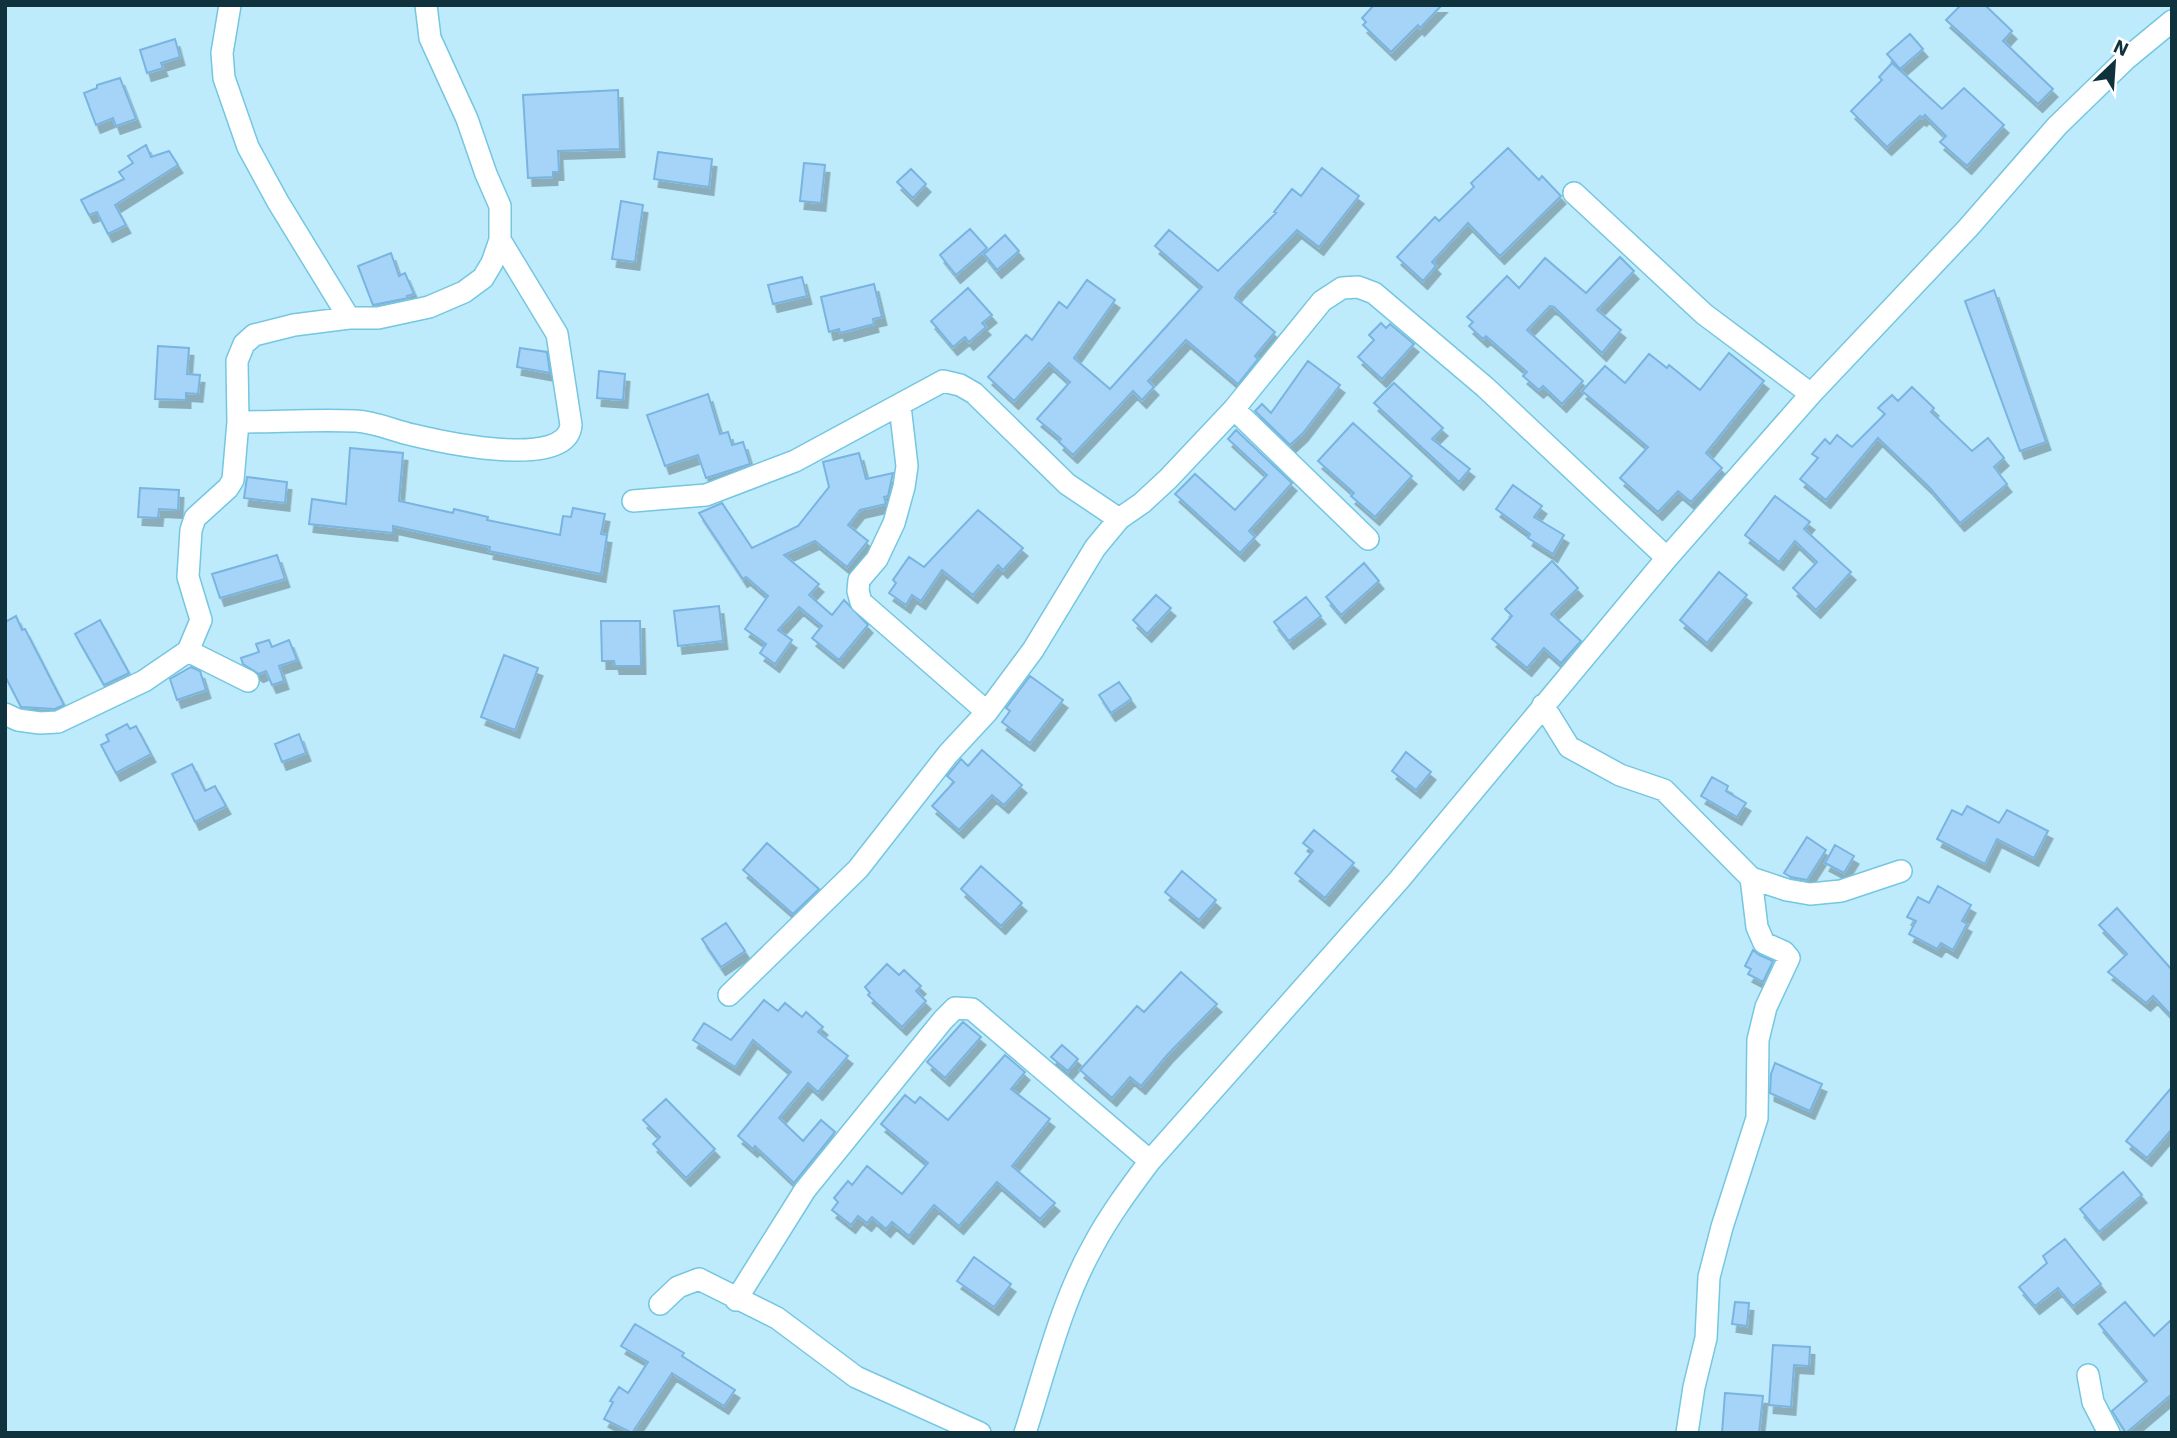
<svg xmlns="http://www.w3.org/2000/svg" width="2177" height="1438" viewBox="0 0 2177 1438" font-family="'IBM Plex Sans',sans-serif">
<defs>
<filter id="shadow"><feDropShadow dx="4.5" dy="8" stdDeviation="0" flood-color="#0004"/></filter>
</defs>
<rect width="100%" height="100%" fill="#bdebfc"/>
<path fill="#a6d4f8" stroke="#79b4e0" stroke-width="2" filter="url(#shadow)" d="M1374 5H1442L1420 28 1418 25 1391 52 1363 25 1366 22 1362 18Z
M1961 5H1985L2012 31 2003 41 2053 89 2038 104 1946 20Z
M1910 34 1923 49 1900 69 1887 54Z
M175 39 180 57 161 63 163 68 147 73 140 50Z
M1892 63 1942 109 1964 88 2004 125 1967 166 1940 142 1946 136 1925 115 1922 118 1920 116 1887 147 1851 111 1882 80 1879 77Z
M120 78 136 119 116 126 113 118 96 125 84 93 97 88V85Z
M618 90 620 149 558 151 559 172H553V177L528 178 523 95Z
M146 145 151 157 169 151 178 165 115 205 126 225 108 234 97 212 89 215 81 200 124 179 119 172 133 163 128 156Z
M1508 148 1539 180 1542 176 1561 196 1500 256 1468 223 1432 262 1436 266 1423 281 1397 257 1435 217 1439 221 1474 187 1471 183Z
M658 152 712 159 709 187 654 179Z
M804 163 825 165 821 203 800 201Z
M1322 168 1359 196 1319 247 1297 230 1238 292 1235 298 1275 332 1255 356 1258 359 1238 384 1186 340 1148 381 1154 387 1142 400 1133 391 1073 455 1059 442 1061 439 1037 419 1070 382 1049 363 1014 401 988 377 1026 335 1032 340 1059 302 1067 308 1087 280 1115 300 1074 358 1110 389 1202 287 1155 246 1169 230 1218 271 1276 213 1274 212 1292 189 1301 196Z
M911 169 926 184 913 198 897 182Z
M621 201 643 205 635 262 612 259Z
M970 229 987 248 956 275 940 255Z
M1005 235 1019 251 997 270 984 254Z
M391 253 399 276 405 273 414 294 407 296 408 298 373 305 358 266Z
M1620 257 1634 271 1597 310 1621 330 1602 353 1554 307 1550 306 1527 330 1583 381 1562 404 1543 386 1539 390 1523 376 1527 372 1486 336 1483 339 1469 326 1473 322 1467 317 1507 276 1519 288 1545 258 1586 293Z
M802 277 807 296 773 304 768 285Z
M874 284 882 317 873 319 874 324 840 333 839 329 829 332 821 297Z
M968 288 992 315 982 323 986 327 969 342 965 337 953 347 931 321Z
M1994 290 2046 442 2020 451 1965 301Z
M1381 323 1386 328 1390 324 1414 344 1382 379 1358 357 1374 340 1369 335Z
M158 346 189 348 187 374 200 375 198 394 186 393V400L155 399Z
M520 348 547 352 550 373 517 367Z
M1729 353 1764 381 1706 453 1722 468 1691 502 1678 491 1658 512 1620 478 1648 447 1582 391 1605 366 1625 383 1649 354 1667 368 1669 365 1700 390Z
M1308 361 1340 385 1303 433 1290 445 1255 411 1262 404 1271 413Z
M599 371 625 374 623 400 597 398Z
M1394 383 1443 428 1432 439 1470 469 1459 482 1374 403Z
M1912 387 1934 408 1931 412 1972 451 1988 438 2004 458 1994 467 2007 484 1960 523 1929 487 1878 438 1826 500 1800 479 1818 458 1812 454 1825 439 1830 444 1837 435 1852 447 1885 414 1878 408 1892 395 1898 401Z
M708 394 720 434 728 432 732 445 743 442 750 464 706 478 698 455 665 466 647 415Z
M1353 423 1412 476 1375 517 1351 496 1354 493 1318 461Z
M1236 430 1292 483 1249 531 1255 537 1240 553 1175 494 1195 474 1235 510 1267 475 1228 439Z
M350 448 403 453 399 501 453 513 454 509 488 517 487 520 560 535 563 516 571 517 573 508 605 514 601 534 607 535 601 574 489 551 490 547 393 526V533L309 524 312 499 346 504Z
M859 453 866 479 893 473 888 496 884 497 886 504 860 510 848 525 868 541 847 567 815 541 784 555 819 584 809 595 832 615 844 600 868 625 839 660 812 638 822 626 799 607 778 630 792 640 775 664 760 653 766 644 745 629 768 596 746 577 743 579 699 513 722 503 752 548 798 526 829 487 823 462Z
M247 477 287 482 285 503 244 498Z
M1513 485 1542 506 1534 517 1564 535 1553 554 1528 538 1530 534 1496 509Z
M140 488 179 490 178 510 159 509 158 518 138 517Z
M1775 496 1810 522 1804 529 1851 572 1816 610 1793 588 1817 562 1795 541 1779 562 1745 535Z
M978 510 1023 548 1003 570 998 565 973 595 942 570 921 601 912 595 906 605 889 593 896 583 893 580 909 557 924 567Z
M277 555 285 579 220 598 212 574Z
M1552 561 1578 588 1551 614 1581 641 1561 663 1544 648 1527 668 1492 639 1512 616 1505 609Z
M1364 563 1379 581 1341 615 1326 597Z
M1719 572 1747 595 1707 643 1680 620Z
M1156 595 1171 608 1147 634 1133 620Z
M1306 597 1321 616 1289 641 1274 622Z
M719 606 723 641 678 646 674 611Z
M16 616 22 630 25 629 64 705 55 709 21 707 5 676V622Z
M100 620 129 673 104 685 75 634Z
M601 621H640L641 666H615L614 661H602Z
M269 640 272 647 289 640 297 660 279 666 284 681 272 685 266 671 259 674 243 664 241 658 259 652 256 644Z
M504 655 538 668 515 730 481 717Z
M191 667 200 671 206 690 177 700 170 679Z
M1030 676 1063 700 1030 743 1002 722 1010 711 1006 708Z
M1119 682 1131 699 1111 713 1099 695Z
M127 724 130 729 136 726 151 754 116 773 101 745 109 741 106 735Z
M299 734 306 753 282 762 275 744Z
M982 750 1022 785 1004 805 992 795 959 830 932 806 954 782 947 776 958 763 961 759 968 766Z
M1406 752 1431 772 1416 790 1392 771Z
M192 764 205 791 215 786 226 806 195 822 172 774Z
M1712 777 1728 786 1726 791 1746 803 1737 817 1701 796Z
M1967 806 1999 823 2007 810 2048 831 2034 858 1997 839 1985 864 1937 839 1952 810 1962 815Z
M1314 830 1354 863 1325 898 1295 873 1313 851 1303 843Z
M1807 837 1826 850 1807 880 1791 877 1784 873Z
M767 843 819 889 793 914 743 870Z
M1835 845 1854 856 1844 873 1825 863Z
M981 866 1022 903 1001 926 961 889Z
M1182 871 1216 900 1199 920 1165 892Z
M1938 886 1971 905 1962 921 1967 924 1953 950 1941 943 1937 949 1909 934 1916 921 1907 917 1918 897 1929 903Z
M2117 908 2172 970V1016L2153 996 2146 1003 2108 972 2127 954 2099 925Z
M726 923 745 951 721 967 702 939Z
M1753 950 1759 955 1773 961 1763 982 1748 974 1751 969 1745 966Z
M887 964 899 975 904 970 921 986 916 991 926 1001 902 1027 868 995 870 993 865 987Z
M1181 972 1217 1004 1168 1054 1141 1086 1130 1077 1112 1098 1080 1070 1137 1006 1144 1012Z
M764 1000 778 1011 785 1003 802 1017 806 1012 823 1027 818 1032 848 1056 818 1092 808 1083 779 1118 803 1141 821 1120 835 1132 794 1183 755 1146 753 1149 738 1136 791 1072 753 1040 735 1067 693 1040 704 1023 731 1040Z
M963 1022 981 1037 945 1078 927 1062Z
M1062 1045 1078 1059 1068 1071 1051 1057Z
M1005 1055 1025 1072 1011 1089 1050 1119 1012 1166 1055 1203 1040 1219 997 1182 959 1226 934 1205 909 1236 892 1222 886 1229 872 1217 867 1223 858 1216 851 1225 832 1210 838 1202 834 1198 848 1181 852 1185 867 1166 902 1194 928 1163 881 1124 905 1095 915 1103 920 1097 948 1120Z
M1775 1063 1822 1084 1810 1111 1770 1093 1771 1074Z
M2172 1087V1129L2147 1158 2126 1141Z
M666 1099 715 1149 686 1178 653 1144 660 1137 643 1120Z
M2123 1172 2142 1195 2099 1232 2080 1209Z
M2065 1239 2101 1284 2073 1306 2058 1288 2035 1306 2019 1287 2047 1263 2043 1256Z
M974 1257 1011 1284 994 1307 957 1281Z
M1735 1302 1749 1303 1747 1326 1732 1324Z
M2125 1302 2154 1336 2172 1319V1394L2126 1433 2112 1411 2147 1381 2099 1324Z
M635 1324 684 1353 682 1356 735 1390 724 1406 672 1373 632 1433 604 1419 613 1402 610 1401 619 1387 628 1393 648 1362 621 1346Z
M1773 1345 1810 1347 1809 1366 1794 1365 1791 1407 1769 1405Z
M1725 1393 1763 1396 1759 1433H1722Z"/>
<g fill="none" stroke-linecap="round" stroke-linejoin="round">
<g stroke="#75c6e1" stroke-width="24">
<path id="minor" d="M230 5 222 53 224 78 248 147 278 202 349 318
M1574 193 1704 314 1811 394
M900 406 907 466 904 487 894 523 877 559 859 580 858 591 861 602 987 712
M1234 409 1368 539
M238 422C277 422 317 419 356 421 376 422 394 431 413 435 442 442 567 470 571 425L557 334 500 240
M633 501 706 495 795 461 943 381 960 385 974 393 1067 484 1119 519
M188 651 248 681
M1543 705 1569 747 1620 775 1664 790 1751 878 1787 890 1810 894 1841 891 1901 871
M5 714 18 720 40 723 58 722 144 681 188 651 201 620 188 577 191 530 195 518 228 488 233 480 238 422 237 361 244 344 254 335 294 325 349 318H378L429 307 464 292 483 278 492 263 500 240V206L486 174 467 119 430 38 426 5
M729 995 858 869 948 754 987 712 1033 650 1095 548 1119 519 1142 503 1168 479 1234 409 1322 301 1342 288 1358 287 1374 293 1485 387 1667 558
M736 1300 805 1190 943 1020 955 1008 972 1009 1150 1161
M660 1304 678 1287 699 1279 777 1318 856 1377 980 1433
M2088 1375 2093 1402 2109 1433
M1025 1433C1045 1371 1061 1303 1093 1246 1109 1216 1129 1189 1150 1161L1399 880 1667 558 1811 394 1968 228 2057 126 2126 59 2172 21
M1687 1433 1694 1387 1706 1338 1709 1277 1722 1227 1757 1118 1758 1040 1766 1007 1789 958 1784 952 1764 943 1757 927 1751 878"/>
</g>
<use href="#minor" stroke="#fff" stroke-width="21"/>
</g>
<rect width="2177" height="1438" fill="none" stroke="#0f323d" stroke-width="14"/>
<g transform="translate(2114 63) rotate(25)" stroke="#ffffff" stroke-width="5" paint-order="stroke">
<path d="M0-5L12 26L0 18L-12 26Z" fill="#0f323d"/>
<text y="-10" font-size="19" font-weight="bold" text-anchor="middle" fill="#0f323d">N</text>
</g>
</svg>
